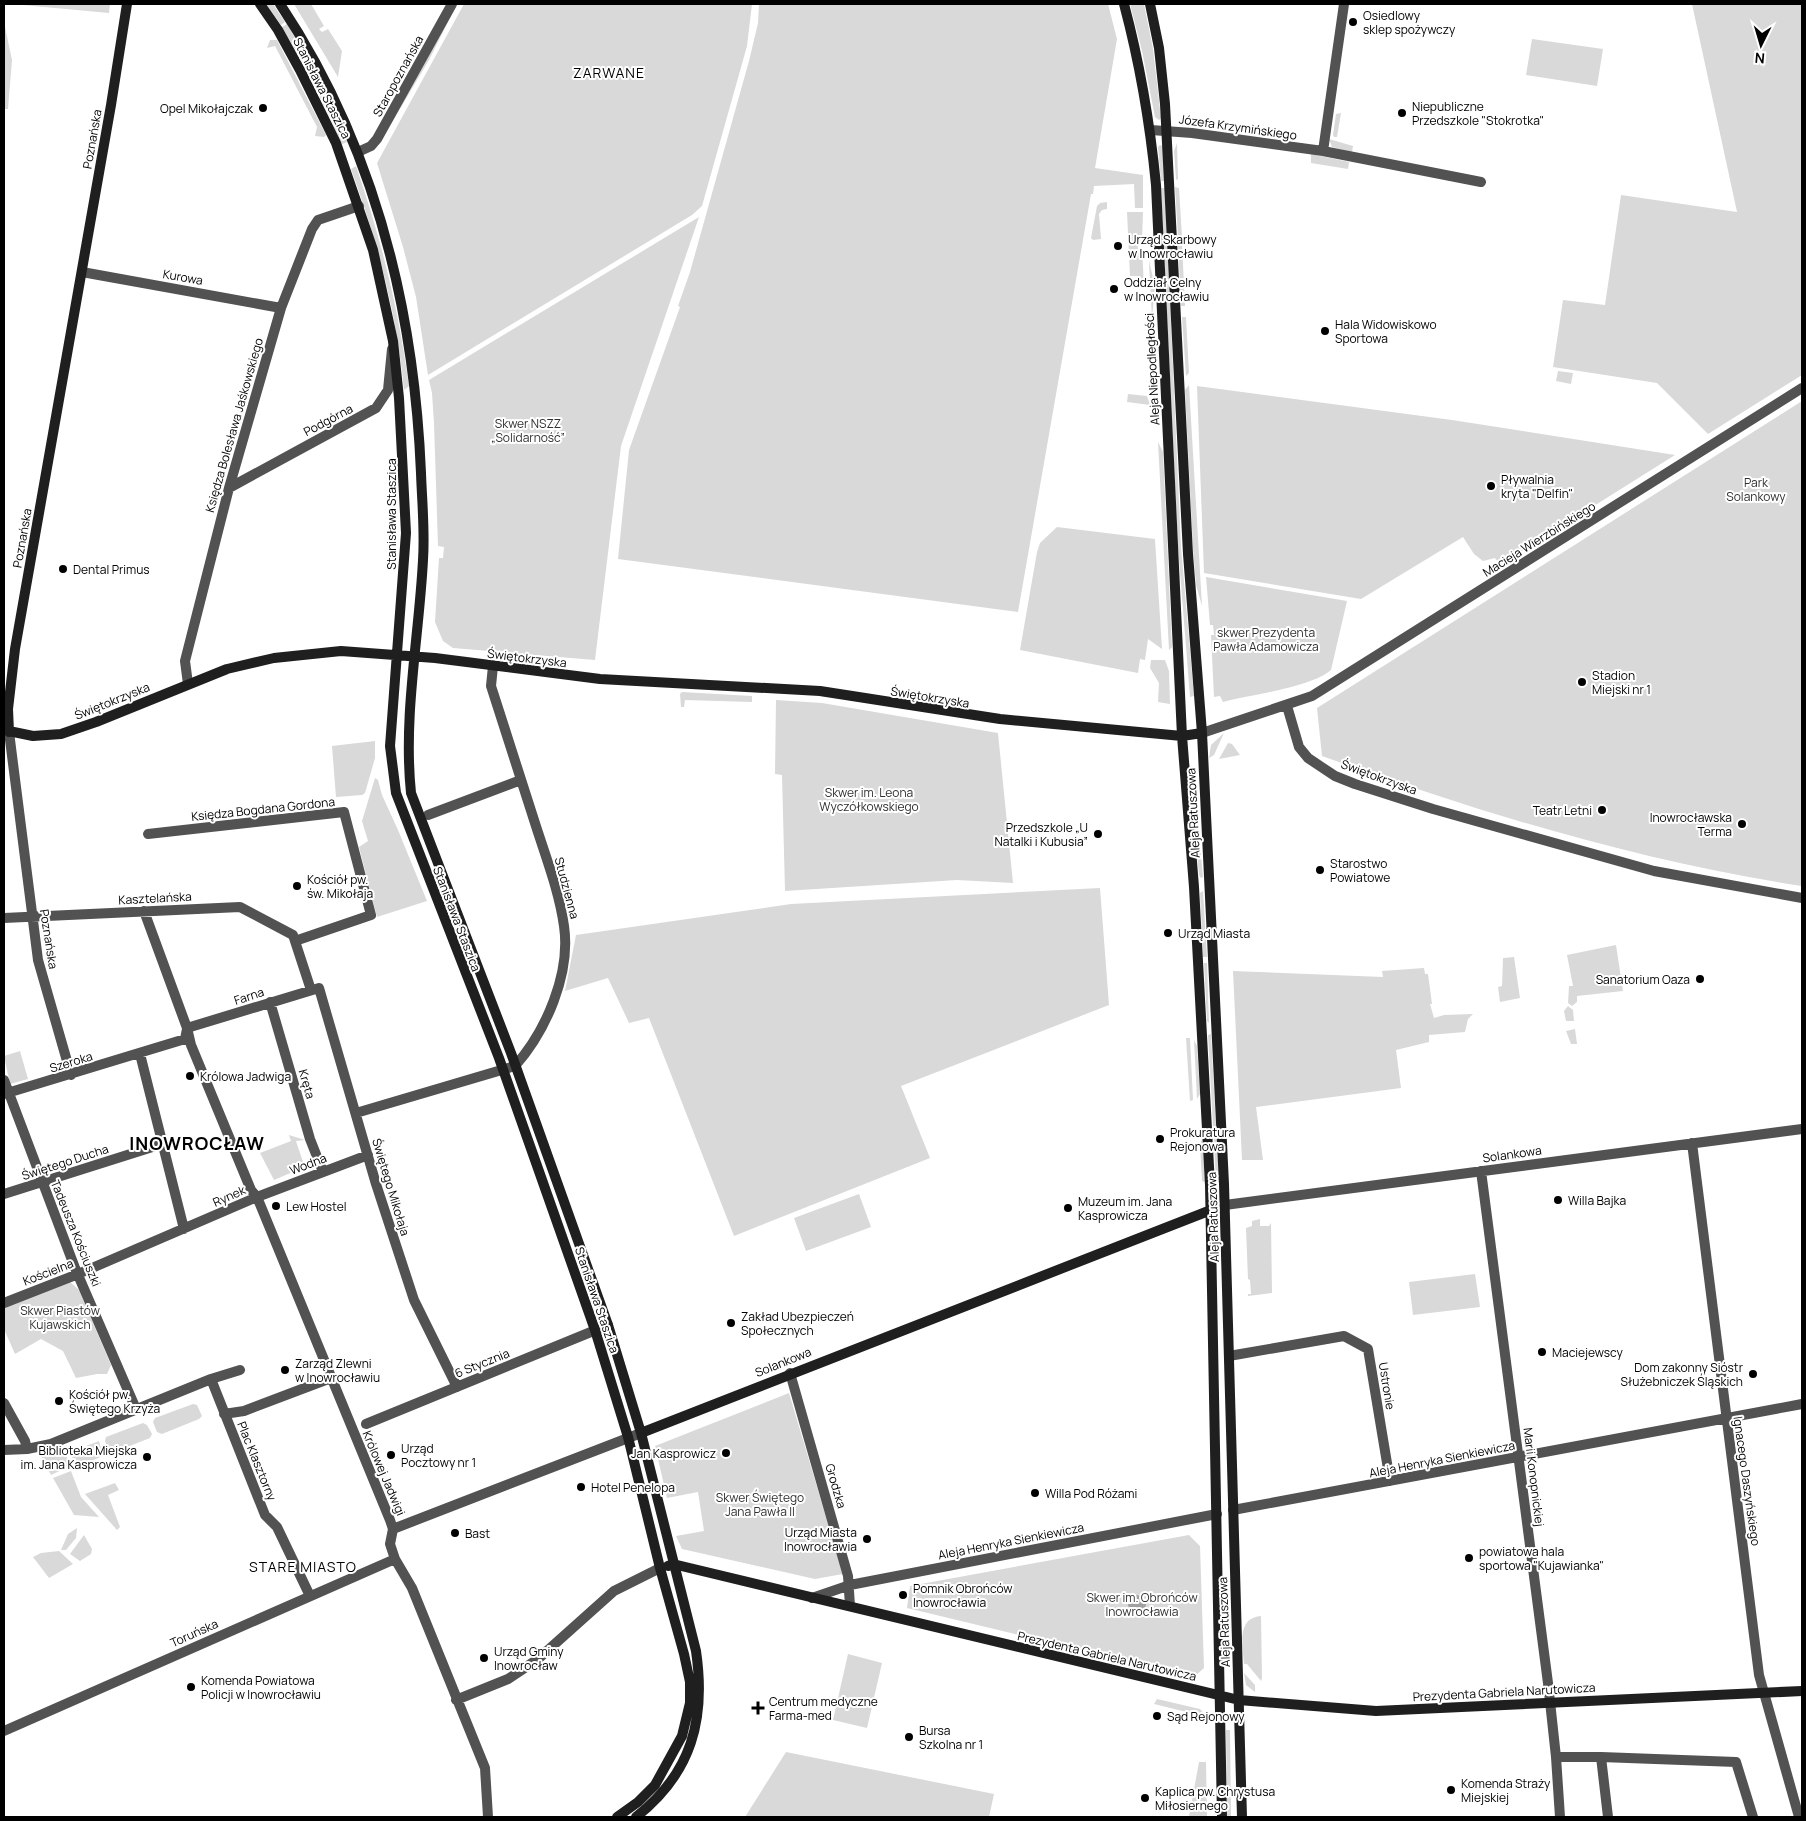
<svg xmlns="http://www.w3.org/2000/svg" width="1806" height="1821" viewBox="0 0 1806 1821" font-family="Manrope,sans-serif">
<rect width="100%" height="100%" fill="#fff"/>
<path fill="#d9d9d9" d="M12 4H110L109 13Z
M266 4H273L285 22 281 25Z
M294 4H311L324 26 319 29 322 32 328 29 342 51 338 77Z
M457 4 429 60 388 129Z
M464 4H752L747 46 702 206 692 215 428 375 416 297 403 247 377 163Z
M759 4H1108L1117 39 1095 168 1143 175V208H1135L1134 184 1094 186 1093 194H1091L1018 612 618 559 629 450 680 307 678 306 690 272 749 61 758 23Z
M1130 4H1144L1153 49 1161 118 1159 120 1155 117 1142 51Z
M1692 4H1802V375L1708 434 1657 383 1553 367 1563 300 1605 305 1621 195 1737 212Z
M4 22 12 60 8 109H4Z
M287 24 315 73 347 142 342 144 308 72 282 27Z
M1532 39 1603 49 1597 86 1526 75Z
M270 40H277L326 135 324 137 315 136 317 127 275 46 267 48Z
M1341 113 1337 137H1334L1333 135 1336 114Z
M1329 139 1353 146 1352 152 1332 147Z
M1177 143 1178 179 1176 180 1174 151Z
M1160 145 1163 146 1164 181H1161L1158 147Z
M1311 154 1349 162 1348 169 1311 163Z
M356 166C382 242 398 307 409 386L404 390C397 314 377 240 351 169Z
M1175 187 1179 188 1182 237H1178Z
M1161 188H1165L1181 547 1194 696 1190 697 1178 547Z
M1107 202V209L1102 210 1099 214 1101 239 1093 240 1091 238 1097 206 1100 203Z
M1127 212H1143L1142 240H1137L1138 249H1142L1144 286H1137V276H1130Z
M699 217 621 446 595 660 453 648 443 641 435 622 439 558H443L444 547 438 546 434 423 432 393 429 380Z
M1178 244H1182L1185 306H1181Z
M1149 261 1155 286 1152 318 1149 264Z
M1182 317H1186L1189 373 1186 376Z
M1558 371 1573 373 1571 384 1556 381Z
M1189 385 1202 606 1196 585 1193 548 1185 390Z
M1197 386 1452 420 1675 455 1500 565 1495 558 1483 561 1474 554 1463 537 1361 599 1204 573Z
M1128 394 1147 396 1150 405 1127 402Z
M1802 401V886C1638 861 1478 812 1322 756L1317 708Z
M1158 442 1163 452 1172 647 1169 650Z
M1057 527 1155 539 1162 649 1148 639 1145 660 1140 659 1138 673 1020 650 1037 552 1040 543Z
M1206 577 1347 601 1331 670C1312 687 1250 695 1223 702L1220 696 1214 697 1211 635H1214L1213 625H1210Z
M1151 660H1165L1169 671 1170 704 1158 702 1159 683 1150 668Z
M682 692 752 696V702L685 700 684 707H681L680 694Z
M776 700 822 703 998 733 1013 883 957 880 785 891 782 775 775 774Z
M1224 733 1214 755 1209 758 1211 745Z
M375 741V758L365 793 362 795 336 797 332 746Z
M1228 743 1232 744 1240 755 1219 759Z
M1189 769H1193L1203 877 1201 878 1199 875Z
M375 778 378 780 382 795 398 830 427 901 377 917 359 847 368 841 362 821Z
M1100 888 1109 1005 901 1086 930 1158 734 1236 649 1018 629 1023 608 978 565 991 576 935 791 904Z
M1203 891 1207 957H1203L1200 893Z
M1616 945 1623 991 1577 996V1002L1572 1006 1568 1003 1569 986H1573L1567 955Z
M1514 957 1520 998 1500 1002 1498 987 1502 986 1503 958Z
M1204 963H1207L1209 1023 1207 1021Z
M1424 968 1425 974H1428L1432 1004H1430L1434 1018 1444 1015 1473 1014 1468 1019 1465 1032 1429 1035V1042L1396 1050 1401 1088 1256 1107 1263 1160H1242L1233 971 1383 977 1382 971Z
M1568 1006 1573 1010 1574 1021H1566L1564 1011Z
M1575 1029 1577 1044H1571L1566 1031Z
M1211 1034 1219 1182H1216L1208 1035Z
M1186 1038H1190L1193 1100 1190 1101Z
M1194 1040 1197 1046 1200 1094 1197 1099Z
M20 1051 28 1079 10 1084 4 1056Z
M289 1135 305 1140 296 1141 303 1162 309 1165 274 1180 260 1153 291 1141Z
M1202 1139 1205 1182 1202 1181 1200 1145Z
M859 1194 871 1227 806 1251 794 1218Z
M1260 1219V1226H1269L1271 1223 1272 1293 1248 1296V1294H1251L1250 1280 1248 1279 1246 1228 1252 1226V1221Z
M1475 1274 1480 1307 1413 1315 1409 1282Z
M69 1281 79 1290 111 1365 107 1374H97L76 1378 63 1351 41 1339 15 1354 4 1329V1308Z
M789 1393 843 1574 815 1579 682 1549 676 1536 704 1531 698 1492 667 1498 655 1446Z
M193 1404 197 1405 202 1416 199 1419 162 1434 157 1432 153 1422 155 1418Z
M143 1423 147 1425 152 1434 150 1438 112 1453 109 1452 105 1441 106 1437Z
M99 1441 103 1456 79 1466 75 1464 70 1452Z
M59 1451 66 1454 70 1466 51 1475 41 1456Z
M71 1471 81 1497 99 1517 74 1515 53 1478Z
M115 1483 119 1490 108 1495 120 1527 117 1530 85 1494Z
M77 1528 76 1538 66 1550H61L68 1534Z
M84 1535 92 1549 91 1554 80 1561 70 1554Z
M1189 1535 1200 1546 1204 1668 1194 1677 907 1608 910 1586Z
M59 1551 73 1564 49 1578 33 1557 41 1553Z
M1261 1616 1262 1678 1261 1681 1247 1664H1244C1243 1646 1236 1618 1261 1616Z
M848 1654 882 1663 867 1728 833 1720Z
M1244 1673 1255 1685V1692L1246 1685Z
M1157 1699 1200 1709 1207 1717 1154 1704Z
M1226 1730H1230L1231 1817 1227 1816Z
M786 1752 994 1794 989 1817H745Z
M1199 1762H1206L1207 1817H1189Z"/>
<path fill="#a0a0a0" d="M1128 1604a9 9 0 1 1 18 0a9 9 0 1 1-18 0Z"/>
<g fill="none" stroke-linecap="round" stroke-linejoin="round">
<path stroke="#525252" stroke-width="10" d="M1151 130 1192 133 1323 151 1481 182
M1323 151 1344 4
M358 152 371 146 377 139 452 4
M82 272 281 308
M229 488 376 408 388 390 392 349
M188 684 185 661 229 488 281 308 312 229 318 220 359 206
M1287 706 1299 747 1308 758 1335 776 1355 784 1433 809 1654 871 1802 898
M9 732 38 960 71 1075
M1202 733 1312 696 1802 388
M428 815 521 780
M148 834 344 812 371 915 295 941
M144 911 187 1028 191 1045 251 1190 257 1197 390 1520 393 1529 390 1544 395 1559 412 1588 485 1768 488 1817
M4 918 240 907 293 935 311 990
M270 1002 310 1139 323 1172
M187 1028 319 988 376 1184 414 1300 457 1387
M140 1054 184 1229
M4 1080 75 1268 136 1409
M4 1094 185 1039 187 1029
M356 1113 515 1066C546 1031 571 974 564 926 559 890 545 855 534 820 520 775 505 731 491 686L493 666
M1692 1143 1759 1675 1799 1817
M1481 1171 1548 1683 1556 1757 1560 1817
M4 1194 162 1144
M1225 1205 1802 1129
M4 1303 78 1274 257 1197 368 1155
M1229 1356 1344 1336 1368 1349 1390 1481
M790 1373 848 1576 850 1606
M211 1379 265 1515 277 1527 310 1596
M4 1403 25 1441 27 1449
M224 1414 244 1411 331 1378
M366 1424 608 1325
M4 1450 27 1449 51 1444 211 1379 240 1370
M1233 1510 1802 1404
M393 1529 641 1433
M812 1598 850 1585 1217 1514
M456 1700 508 1679 538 1659 614 1591 660 1568
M4 1731 395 1559
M1556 1757H1601L1608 1817
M1601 1757 1736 1762 1753 1817"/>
<path stroke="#1f1f1f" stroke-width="10" d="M260 4 278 30 300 70 336 143 373 250 393 341 399 398 406 533 390 746 396 793 499 1058 595 1330 628 1437 660 1568 684 1654 690 1682V1703L682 1736 655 1785 638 1802 617 1817
M280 4C374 145 414 305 421 473 422 502 425 531 423 560 419 637 403 716 411 793L511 1053 608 1325 641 1433 696 1651C706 1719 692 1773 636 1817
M1124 4C1140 64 1150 123 1156 185L1182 736 1194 887 1210 1185 1222 1817
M1150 4 1159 48 1165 104 1188 554 1202 733 1224 1184 1242 1817
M4 730 33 736 61 734 96 722 227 669 274 658 341 651 435 658 600 679 820 691 1000 719 1182 736 1202 733
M9 732 8 709 15 649 111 105 127 4
M641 1433 1211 1210
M668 1566 673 1564 1239 1700 1376 1711 1802 1691"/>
</g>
<g fill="#000" stroke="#fff" stroke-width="2">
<circle cx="1353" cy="22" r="5"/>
<circle cx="263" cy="108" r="5"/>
<circle cx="1402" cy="113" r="5"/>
<circle cx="1118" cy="246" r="5"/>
<circle cx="1114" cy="289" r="5"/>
<circle cx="1325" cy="331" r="5"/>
<circle cx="1491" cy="486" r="5"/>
<circle cx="63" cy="569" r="5"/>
<circle cx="1582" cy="682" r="5"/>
<circle cx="1602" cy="810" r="5"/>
<circle cx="1742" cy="824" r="5"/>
<circle cx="1098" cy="834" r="5"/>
<circle cx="1320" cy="870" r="5"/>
<circle cx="297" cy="886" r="5"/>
<circle cx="1168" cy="933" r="5"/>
<circle cx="1700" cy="979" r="5"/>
<circle cx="190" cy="1076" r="5"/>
<circle cx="1160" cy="1139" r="5"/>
<circle cx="1558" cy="1200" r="5"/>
<circle cx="276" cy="1206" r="5"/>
<circle cx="1068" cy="1208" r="5"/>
<circle cx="731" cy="1323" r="5"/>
<circle cx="1542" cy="1352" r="5"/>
<circle cx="285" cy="1370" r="5"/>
<circle cx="1753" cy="1374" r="5"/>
<circle cx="59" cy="1401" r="5"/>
<circle cx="726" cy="1453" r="5"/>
<circle cx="391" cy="1455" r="5"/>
<circle cx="147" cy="1457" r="5"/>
<circle cx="581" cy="1487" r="5"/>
<circle cx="1035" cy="1493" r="5"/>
<circle cx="455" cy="1533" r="5"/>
<circle cx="867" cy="1539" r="5"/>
<circle cx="1469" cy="1558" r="5"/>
<circle cx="903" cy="1595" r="5"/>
<circle cx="484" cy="1658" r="5"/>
<circle cx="191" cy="1687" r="5"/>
<path d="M755.5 1700.5h5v5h5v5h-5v5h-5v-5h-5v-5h5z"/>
<circle cx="1157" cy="1716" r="5"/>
<circle cx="909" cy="1737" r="5"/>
<circle cx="1451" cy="1790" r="5"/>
<circle cx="1145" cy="1798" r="5"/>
</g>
<g text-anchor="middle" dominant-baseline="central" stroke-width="4" stroke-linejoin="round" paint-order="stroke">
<g font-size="12" fill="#000" stroke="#fff" text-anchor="start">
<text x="1363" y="15">Osiedlowy<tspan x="1363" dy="14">sklep spożywczy</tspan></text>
<text x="1412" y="106">Niepubliczne<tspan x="1412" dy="14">Przedszkole "Stokrotka"</tspan></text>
<text x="253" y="108" text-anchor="end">Opel Mikołajczak</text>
<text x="1128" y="239">Urząd Skarbowy<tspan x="1128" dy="14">w Inowrocławiu</tspan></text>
<text x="1124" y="282">Oddział Celny<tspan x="1124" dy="14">w Inowrocławiu</tspan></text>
<text x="1335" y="324">Hala Widowiskowo<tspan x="1335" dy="14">Sportowa</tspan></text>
<text x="1501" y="479">Pływalnia<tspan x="1501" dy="14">kryta "Delfin"</tspan></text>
<text x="73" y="569">Dental Primus</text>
<text x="1592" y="675">Stadion<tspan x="1592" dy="14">Miejski nr 1</tspan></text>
<text x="1592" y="810" text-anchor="end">Teatr Letni</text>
<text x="1732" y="817" text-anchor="end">Inowrocławska<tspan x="1732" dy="14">Terma</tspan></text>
<text x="1088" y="827" text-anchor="end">Przedszkole „U<tspan x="1088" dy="14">Natalki i Kubusia”</tspan></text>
<text x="1330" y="863">Starostwo<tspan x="1330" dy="14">Powiatowe</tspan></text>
<text x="307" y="879">Kościół pw.<tspan x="307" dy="14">św. Mikołaja</tspan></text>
<text x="1178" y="933">Urząd Miasta</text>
<text x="1690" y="979" text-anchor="end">Sanatorium Oaza</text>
<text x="200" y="1076">Królowa Jadwiga</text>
<text x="1170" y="1132">Prokuratura<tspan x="1170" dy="14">Rejonowa</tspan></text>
<text x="1568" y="1200">Willa Bajka</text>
<text x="1078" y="1201">Muzeum im. Jana<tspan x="1078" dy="14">Kasprowicza</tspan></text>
<text x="286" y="1206">Lew Hostel</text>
<text x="741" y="1316">Zakład Ubezpieczeń<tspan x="741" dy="14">Społecznych</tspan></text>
<text x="1552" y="1352">Maciejewscy</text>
<text x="295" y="1363">Zarząd Zlewni<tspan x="295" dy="14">w Inowrocławiu</tspan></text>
<text x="1743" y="1367" text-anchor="end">Dom zakonny Sióstr<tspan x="1743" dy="14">Służebniczek Śląskich</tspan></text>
<text x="69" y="1394">Kościół pw.<tspan x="69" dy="14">Świętego Krzyża</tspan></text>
<text x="401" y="1448">Urząd<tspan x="401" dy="14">Pocztowy nr 1</tspan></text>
<text x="137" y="1450" text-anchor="end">Biblioteka Miejska<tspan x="137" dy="14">im. Jana Kasprowicza</tspan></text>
<text x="716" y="1453" text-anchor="end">Jan Kasprowicz</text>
<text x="591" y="1487">Hotel Penelopa</text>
<text x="1045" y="1493">Willa Pod Różami</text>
<text x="857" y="1532" text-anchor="end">Urząd Miasta<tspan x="857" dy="14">Inowrocławia</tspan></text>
<text x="465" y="1533">Bast</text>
<text x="1479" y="1551">powiatowa hala<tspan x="1479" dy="14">sportowa "Kujawianka"</tspan></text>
<text x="913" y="1588">Pomnik Obrońców<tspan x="913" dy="14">Inowrocławia</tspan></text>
<text x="494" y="1651">Urząd Gminy<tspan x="494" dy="14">Inowrocław</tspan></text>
<text x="201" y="1680">Komenda Powiatowa<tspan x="201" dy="14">Policji w Inowrocławiu</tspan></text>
<text x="769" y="1701">Centrum medyczne<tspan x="769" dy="14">Farma-med</tspan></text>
<text x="1167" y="1716">Sąd Rejonowy</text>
<text x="919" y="1730">Bursa<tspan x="919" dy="14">Szkolna nr 1</tspan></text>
<text x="1461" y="1783">Komenda Straży<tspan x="1461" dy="14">Miejskiej</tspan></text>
<text x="1155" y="1791">Kaplica pw. Chrystusa<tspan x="1155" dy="14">Miłosiernego</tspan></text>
</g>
<g font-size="12" fill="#000" stroke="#fff">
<text transform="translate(398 76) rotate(-61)">Staropoznańska</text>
<text transform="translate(322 88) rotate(63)">Stanisława Staszica</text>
<text transform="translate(1238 127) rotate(8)">Józefa Krzymińskiego</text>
<text transform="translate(92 139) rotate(-80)">Poznańska</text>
<text transform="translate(183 277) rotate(10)">Kurowa</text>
<text transform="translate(1152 369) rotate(-93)">Aleja Niepodległości</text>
<text transform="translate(328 420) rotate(-28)">Podgórna</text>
<text transform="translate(234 425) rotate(-74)">Księdza Bolesława Jaśkowskiego</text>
<text transform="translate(391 514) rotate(-90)">Stanisława Staszica</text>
<text transform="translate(22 538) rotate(-80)">Poznańska</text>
<text transform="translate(1539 539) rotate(-32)">Macieja Wierzbińskiego</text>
<text transform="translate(527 658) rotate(7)">Świętokrzyska</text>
<text transform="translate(930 697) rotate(9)">Świętokrzyska</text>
<text transform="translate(112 701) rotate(-22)">Świętokrzyska</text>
<text transform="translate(1379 777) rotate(20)">Świętokrzyska</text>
<text transform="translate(263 809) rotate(-6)">Księdza Bogdana Gordona</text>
<text transform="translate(1193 813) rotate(-93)">Aleja Ratuszowa</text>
<text transform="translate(567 888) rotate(75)">Studzienna</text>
<text transform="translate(155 898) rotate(-3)">Kasztelańska</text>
<text transform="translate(457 919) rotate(69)">Stanisława Staszica</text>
<text transform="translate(49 939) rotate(81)">Poznańska</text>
<text transform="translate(249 996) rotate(-18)">Farna</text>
<text transform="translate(71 1062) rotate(-17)">Szeroka</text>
<text transform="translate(307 1084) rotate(74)">Kręta</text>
<text transform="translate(1512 1154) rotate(-8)">Solankowa</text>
<text transform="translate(65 1162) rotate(-18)">Świętego Ducha</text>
<text transform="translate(308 1164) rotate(-21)">Wodna</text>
<text transform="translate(391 1187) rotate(73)">Świętego Mikołaja</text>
<text transform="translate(229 1196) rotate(-24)">Rynek</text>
<text transform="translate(1213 1217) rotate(-92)">Aleja Ratuszowa</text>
<text transform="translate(76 1233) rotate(68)">Tadeusza Kościuszki</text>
<text transform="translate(48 1272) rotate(-21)">Kościelna</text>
<text transform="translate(597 1300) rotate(71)">Stanisława Staszica</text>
<text transform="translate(783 1362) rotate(-22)">Solankowa</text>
<text transform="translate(482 1363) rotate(-22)">6 Stycznia</text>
<text transform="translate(1387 1386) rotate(81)">Ustronie</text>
<text transform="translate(1442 1459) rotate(-11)">Aleja Henryka Sienkiewicza</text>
<text transform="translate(257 1461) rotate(68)">Plac Klasztorny</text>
<text transform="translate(384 1473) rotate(67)">Królowej Jadwigi</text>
<text transform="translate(1534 1477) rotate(83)">Marii Konopnickiej</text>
<text transform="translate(1747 1481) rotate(82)">Ignacego Daszyńskiego</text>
<text transform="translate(836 1486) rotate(74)">Grodzka</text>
<text transform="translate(1011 1541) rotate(-11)">Aleja Henryka Sienkiewicza</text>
<text transform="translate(1224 1622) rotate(-92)">Aleja Ratuszowa</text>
<text transform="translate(194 1633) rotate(-24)">Toruńska</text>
<text transform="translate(1107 1656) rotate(13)">Prezydenta Gabriela Narutowicza</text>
<text transform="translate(1504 1692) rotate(-3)">Prezydenta Gabriela Narutowicza</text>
</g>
<g font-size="12" fill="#303030" stroke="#fff">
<text x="528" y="423">Skwer NSZZ<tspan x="528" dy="14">„Solidarność”</tspan></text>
<text x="1756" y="482">Park<tspan x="1756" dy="14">Solankowy</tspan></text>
<text x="1266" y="632">skwer Prezydenta<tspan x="1266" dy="14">Pawła Adamowicza</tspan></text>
<text x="869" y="792">Skwer im. Leona<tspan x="869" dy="14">Wyczółkowskiego</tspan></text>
<text x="60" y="1310">Skwer Piastów<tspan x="60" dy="14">Kujawskich</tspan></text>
<text x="760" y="1497">Skwer Świętego<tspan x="760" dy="14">Jana Pawła II</tspan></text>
<text x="1142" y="1597">Skwer im. Obrońców<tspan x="1142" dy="14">Inowrocławia</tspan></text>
</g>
<g font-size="14" letter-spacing="1" fill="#000" stroke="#fff">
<text x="609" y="72">ZARWANE</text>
<text x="303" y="1566">STARE MIASTO</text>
</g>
<g font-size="18" font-weight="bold" letter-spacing="1" fill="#000" stroke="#fff">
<text x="197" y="1143">INOWROCŁAW</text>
</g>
</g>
<rect width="1806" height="1821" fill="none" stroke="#000000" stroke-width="10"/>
<g transform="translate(1761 45) rotate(185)" stroke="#ffffff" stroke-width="4" paint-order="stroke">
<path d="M0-4L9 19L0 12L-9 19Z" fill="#000000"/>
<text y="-8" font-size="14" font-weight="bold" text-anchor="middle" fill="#000000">N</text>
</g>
</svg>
